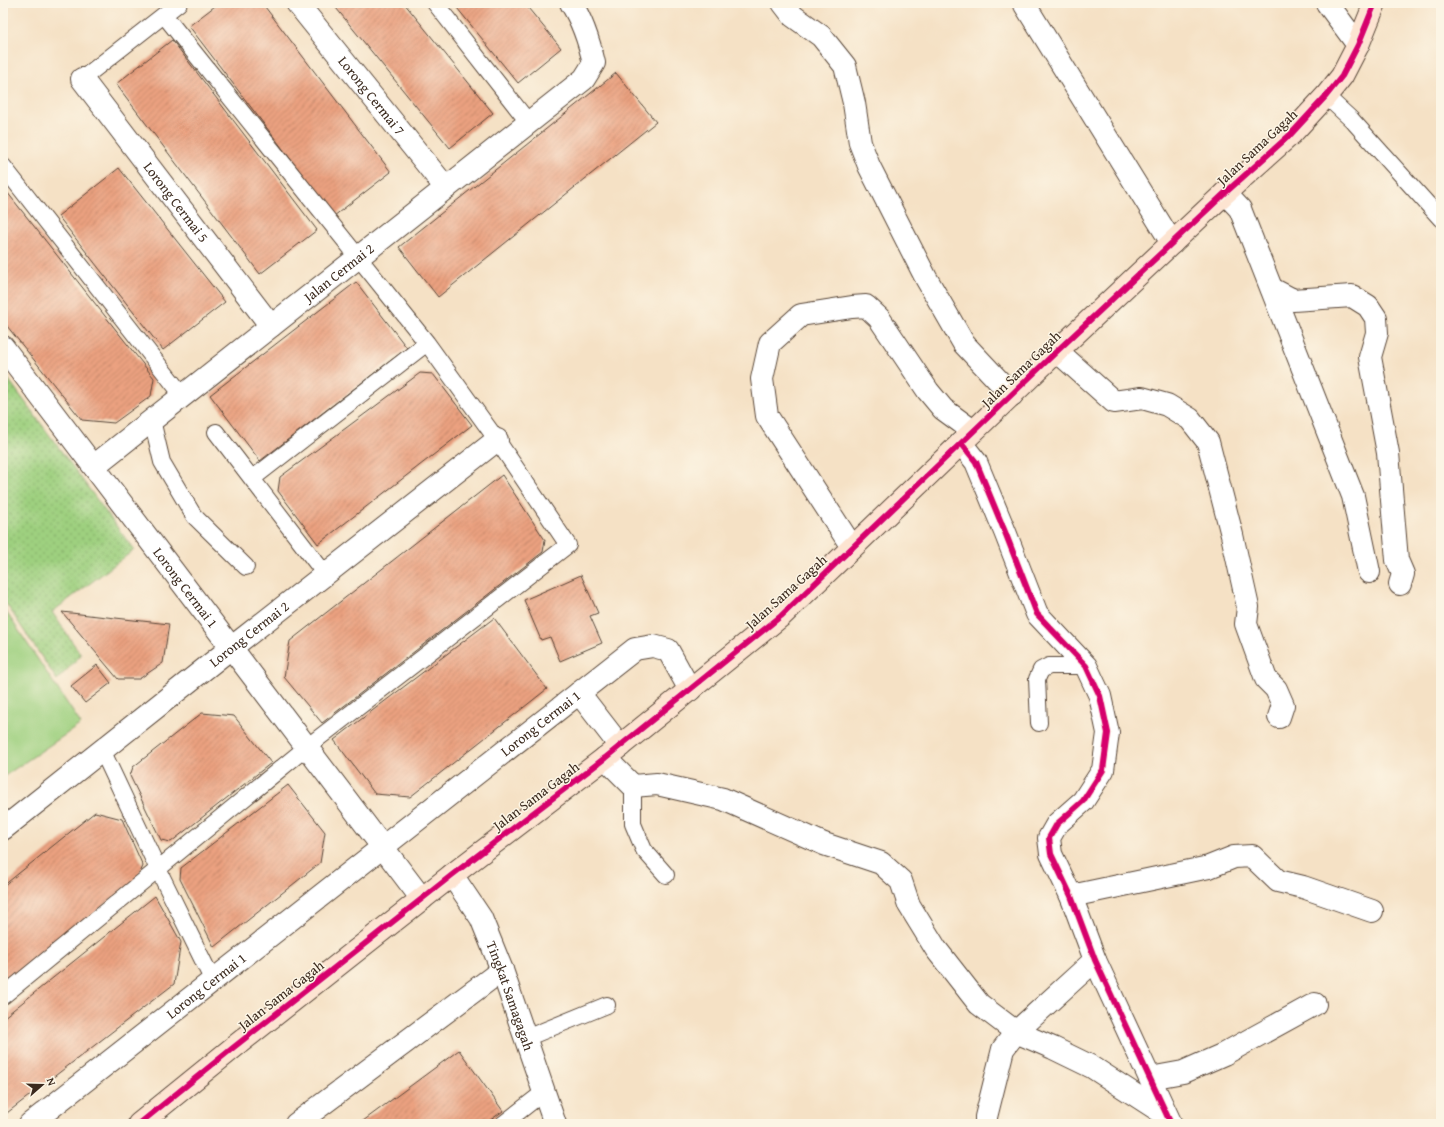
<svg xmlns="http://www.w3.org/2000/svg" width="1444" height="1127" viewBox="0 0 1444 1127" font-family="'Gentium Book Plus',serif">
<defs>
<pattern id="park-dots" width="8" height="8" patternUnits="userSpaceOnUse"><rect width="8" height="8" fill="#9ed07f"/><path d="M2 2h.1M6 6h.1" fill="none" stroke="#82a967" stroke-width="1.8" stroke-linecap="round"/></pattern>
<pattern id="building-hatch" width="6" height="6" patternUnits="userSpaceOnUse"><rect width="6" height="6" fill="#eba180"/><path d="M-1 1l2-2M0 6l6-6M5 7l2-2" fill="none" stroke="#c08368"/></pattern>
</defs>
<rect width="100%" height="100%" fill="#fcf5e5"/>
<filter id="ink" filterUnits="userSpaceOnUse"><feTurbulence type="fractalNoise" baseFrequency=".025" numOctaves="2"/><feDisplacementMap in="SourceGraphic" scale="8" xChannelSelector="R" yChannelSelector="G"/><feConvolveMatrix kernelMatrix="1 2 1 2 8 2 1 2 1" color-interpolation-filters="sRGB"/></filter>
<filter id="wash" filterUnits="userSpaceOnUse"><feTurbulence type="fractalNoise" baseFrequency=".012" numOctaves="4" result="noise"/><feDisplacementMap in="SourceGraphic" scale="16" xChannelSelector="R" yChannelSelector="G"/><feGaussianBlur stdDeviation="0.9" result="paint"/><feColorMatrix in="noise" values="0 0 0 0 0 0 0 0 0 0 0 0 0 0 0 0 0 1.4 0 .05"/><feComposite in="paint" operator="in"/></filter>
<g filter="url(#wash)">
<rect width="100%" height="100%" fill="#f5e1c5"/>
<path fill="url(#park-dots)" stroke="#6c7d4e" d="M3 372 134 550 52 612 81 655 57 680 3 599Z"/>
<path fill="#9ed07f" stroke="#6c7d4e" d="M3 607 81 724 3 777Z"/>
<g id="blocks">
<path fill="url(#building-hatch)" d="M219 3H262L391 172 334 216 189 26Z
M332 3H404L493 113 450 148Z
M453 3H524L561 48 518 83Z
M172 40 317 230 260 274 116 84Z
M616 73 656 122 438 297 399 247Z
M119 168 225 302 163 350 58 216Z
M3 187 154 378 151 396 114 423 82 420 3 321Z
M356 282 407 348 260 461 210 395Z
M420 373 433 374 472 425 318 544 278 491 280 477Z
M502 475 545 540 543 552 322 723 284 677 290 641Z
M581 575 598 613 590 616 602 643 560 661 550 637 541 640 524 600Z
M62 612 169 624 163 663 139 679H118Z
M494 618 547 689 410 797 375 794 334 740Z
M97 665 111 683 85 703 71 686Z
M202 713 234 716 271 763 171 842 161 840 130 776 133 767Z
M288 785 325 832 320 863 214 947 180 879 181 868Z
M95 812 122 819 143 866 137 880 3 985V886Z
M155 896 181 942 174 984 3 1116V1018Z
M459 1050 503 1111 485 1124H359Z"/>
</g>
</g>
<g filter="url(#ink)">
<use href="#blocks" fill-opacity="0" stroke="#574537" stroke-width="1"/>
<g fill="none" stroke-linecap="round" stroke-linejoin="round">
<g stroke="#574537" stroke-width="18">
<path id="lane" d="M435 3 529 123
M82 79 179 3
M1326 96 1352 120 1441 219
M3 166 183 396
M152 420 162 462 194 516 246 567
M216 432 325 574
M252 479 427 343
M1039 723 1037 679 1041 670 1049 666H1086
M102 750 158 869 213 981
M633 786V824L644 850 666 875
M3 996 307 747 568 545 497 440 427 343 164 15
M526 1038 607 1005
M503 1124 544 1092"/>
</g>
<g stroke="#574537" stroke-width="24">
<g id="street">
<path id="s1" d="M297 3 446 188"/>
<path d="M783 3 793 16 821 36 845 66 854 103 860 143 869 166 926 278 964 344 1012 395"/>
<path d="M1327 3 1358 45"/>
<path d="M1025 5 1172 243"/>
<path id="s2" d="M82 79 271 326"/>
<path d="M1225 193 1240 209 1353 496 1369 572"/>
<path d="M1272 289 1293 300 1352 296 1368 306 1376 318 1377 333 1370 357 1388 453 1397 560 1403 574 1400 584"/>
<path id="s3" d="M3 347 422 899"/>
<path d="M1057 351 1114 402 1142 398 1167 405 1190 419 1208 442 1232 535 1248 607 1246 624 1266 679 1276 689 1283 705 1279 717"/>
<path d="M961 443 976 462 1005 532 1037 614 1086 666 1100 696 1108 733 1103 770 1083 801 1057 824 1049 838 1051 854 1071 896 1095 960 1171 1124"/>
<path id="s4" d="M94 466 584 79 594 63C589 41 583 22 571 3"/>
<path d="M852 547 767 416 762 379 770 343 801 315 852 307 866 306 879 318 928 391 943 409 973 431"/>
<path d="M579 693 620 746"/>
<path d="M605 758 633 786 657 784 723 799 824 844 881 863 901 881 909 905 936 949 979 1004 1016 1032 1053 1048 1092 1067 1166 1115"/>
<path id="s5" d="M3 829 231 648 497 440"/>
<path id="s6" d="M452 875 481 918 502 970 555 1124"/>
<path d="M1071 896 1209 867 1234 857 1252 856 1278 881 1303 887 1372 911"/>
<path d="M1150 1078 1183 1072 1224 1054 1315 1004"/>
<path id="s7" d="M30 1124 635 649 653 646 668 650 690 690"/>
<path d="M296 1124 502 970"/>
<path d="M986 1124V1117L1003 1049 1016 1032 1095 960"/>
</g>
</g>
<g stroke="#574537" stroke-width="24">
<path id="secondary" d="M139 1124 234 1047 452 875 605 758 781 616 1057 351 1225 193 1291 134 1326 96 1342 76 1358 45 1375 3"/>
</g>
<use href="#lane" stroke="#fff" stroke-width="16"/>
<use href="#street" stroke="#fff" stroke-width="22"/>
<use href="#secondary" stroke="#fde4d1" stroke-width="22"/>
<g stroke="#fcf5e5" stroke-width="8">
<path id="cycleway" d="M961 443 976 462 1005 532 1037 614 1086 666 1100 696 1108 733 1103 770 1083 801 1057 824 1049 838 1051 854 1071 896 1095 960 1171 1124
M139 1124 234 1047 452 875 605 758 781 616 1057 351 1225 193 1291 134 1326 96 1342 76 1358 45 1375 3"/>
</g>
<use href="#cycleway" stroke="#d6006c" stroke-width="6"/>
</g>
</g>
<g text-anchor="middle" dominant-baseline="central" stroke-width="3" stroke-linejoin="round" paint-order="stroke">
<g font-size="14" fill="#3b2a1e" stroke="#fcf5e5">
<text stroke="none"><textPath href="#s1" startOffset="119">Lorong Cermai 7</textPath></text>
<text transform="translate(1257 147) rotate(-43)">Jalan Sama Gagah</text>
<text stroke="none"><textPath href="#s2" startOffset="155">Lorong Cermai 5</textPath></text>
<text stroke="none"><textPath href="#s4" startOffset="312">Jalan Cermai 2</textPath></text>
<text transform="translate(1021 369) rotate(-44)">Jalan Sama Gagah</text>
<text stroke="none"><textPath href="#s3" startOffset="302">Lorong Cermai 1</textPath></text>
<text transform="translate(786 592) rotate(-42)">Jalan Sama Gagah</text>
<text stroke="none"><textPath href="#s5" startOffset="314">Lorong Cermai 2</textPath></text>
<text stroke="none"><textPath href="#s7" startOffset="649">Lorong Cermai 1</textPath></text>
<text transform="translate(536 796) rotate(-37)">Jalan Sama Gagah</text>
<text stroke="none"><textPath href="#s7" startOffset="224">Lorong Cermai 1</textPath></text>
<text transform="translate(281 995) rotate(-38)">Jalan Sama Gagah</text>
<text stroke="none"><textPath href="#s6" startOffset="135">Tingkat Samagagah</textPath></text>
</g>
</g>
<rect width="1444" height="1127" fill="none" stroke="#fcf5e5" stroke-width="16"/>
<g transform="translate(42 1085) rotate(70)" stroke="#fcf5e5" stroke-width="3" paint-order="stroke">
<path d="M0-3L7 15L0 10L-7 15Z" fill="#3b2a1e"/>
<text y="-6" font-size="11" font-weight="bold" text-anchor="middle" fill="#3b2a1e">N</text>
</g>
</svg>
